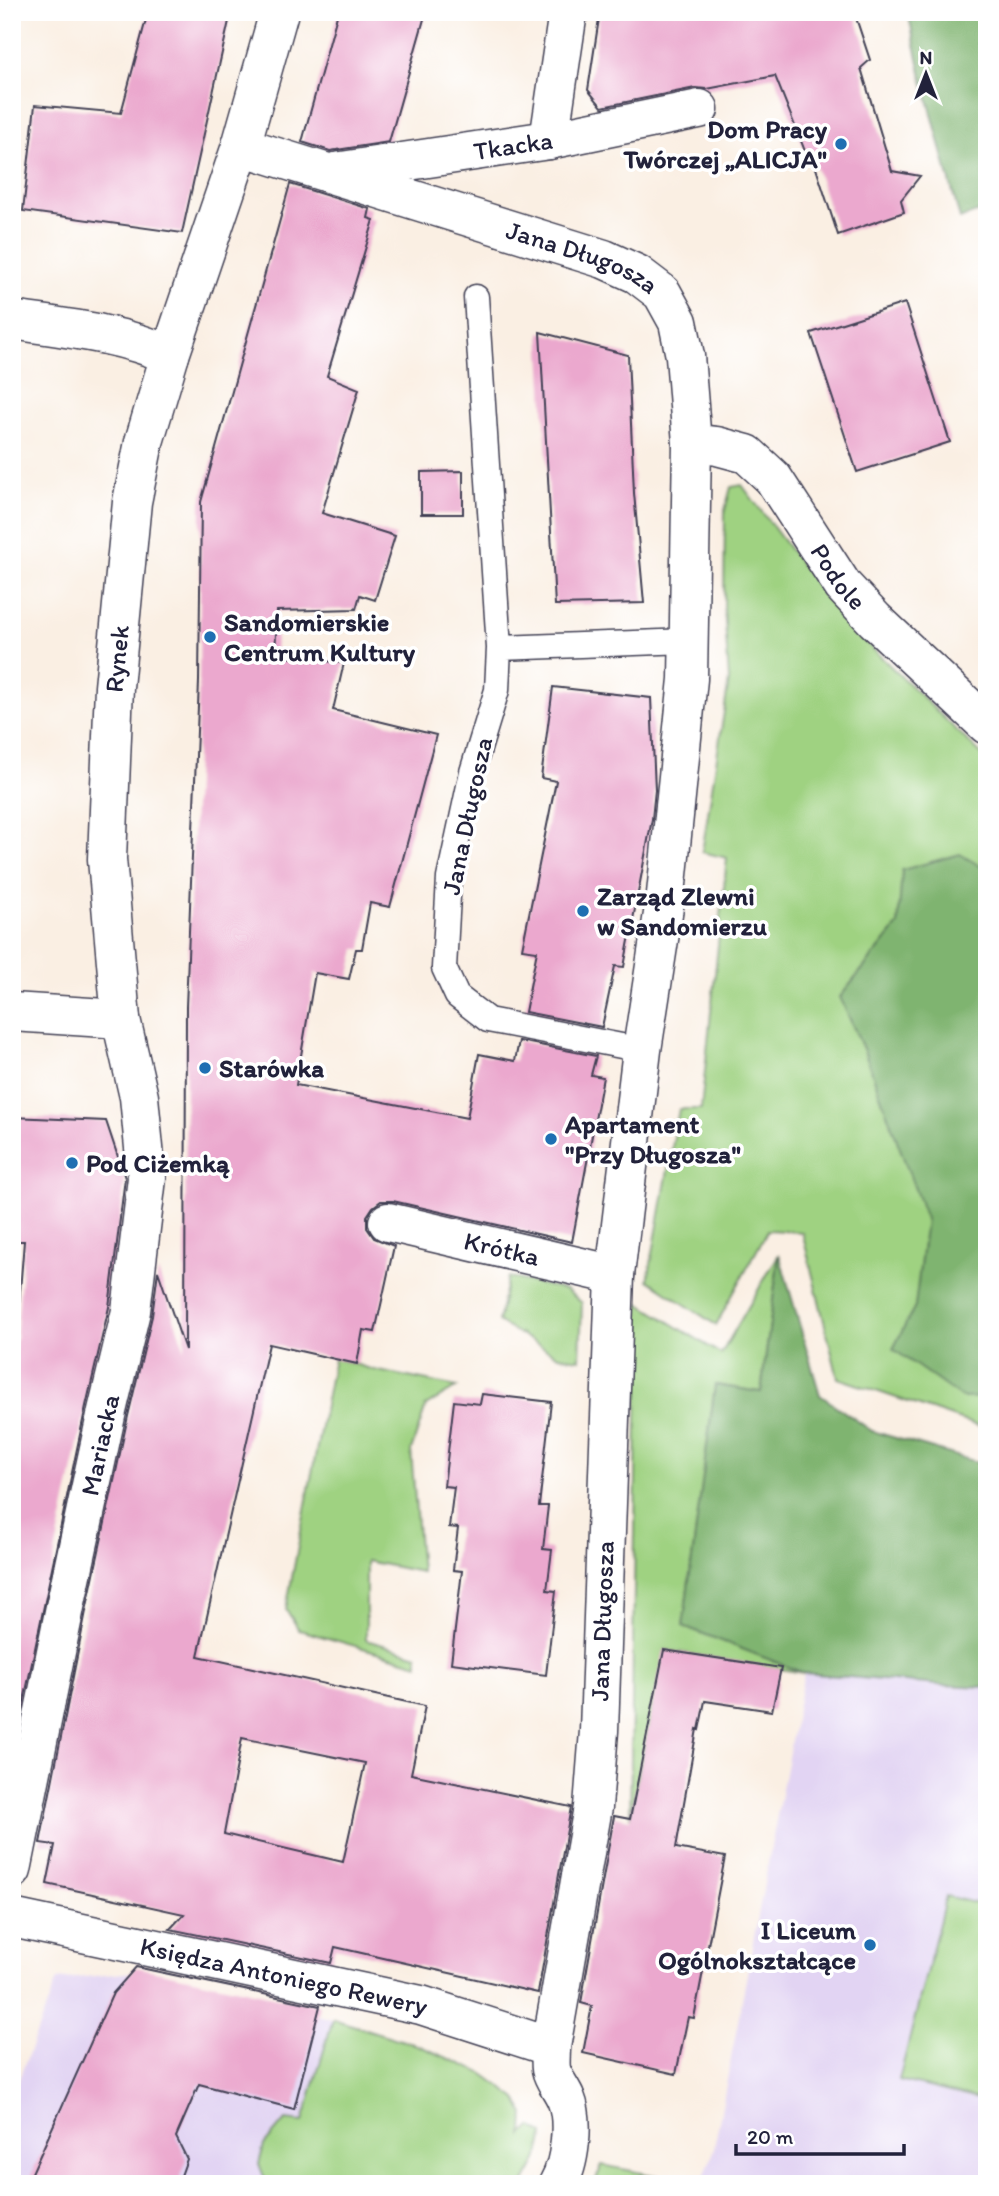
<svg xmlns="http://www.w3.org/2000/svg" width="999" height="2196" viewBox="0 0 999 2196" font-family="Itim,sans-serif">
<rect width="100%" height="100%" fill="#fff"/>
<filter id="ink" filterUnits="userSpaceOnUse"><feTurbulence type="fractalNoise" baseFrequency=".0143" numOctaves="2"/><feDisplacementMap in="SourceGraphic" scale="14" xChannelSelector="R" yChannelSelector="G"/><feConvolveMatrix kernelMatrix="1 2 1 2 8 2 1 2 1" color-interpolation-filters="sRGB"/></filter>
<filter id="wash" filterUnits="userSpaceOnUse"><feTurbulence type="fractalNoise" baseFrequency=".00686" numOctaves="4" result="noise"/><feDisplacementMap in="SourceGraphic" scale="28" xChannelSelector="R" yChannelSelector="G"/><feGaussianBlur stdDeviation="1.57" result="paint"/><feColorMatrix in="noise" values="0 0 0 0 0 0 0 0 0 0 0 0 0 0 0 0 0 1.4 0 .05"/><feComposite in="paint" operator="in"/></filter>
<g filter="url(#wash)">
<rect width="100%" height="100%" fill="#faefe3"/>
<path fill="#e2d4f3" d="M804 1673 938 1685 987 1687V2184H701L713 2154Z
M144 1971 318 2015 420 2046 482 2073 517 2099 524 2114 491 2184H12V2097L57 1980Z"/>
<path fill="#9fd281" stroke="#607a5e" stroke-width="2" d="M742 485 840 617 987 760V1429L838 1378 802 1232 768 1230 716 1325 648 1280 679 1109H701L727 858 702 852 729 680 724 608 725 510 731 487Z
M779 1254 761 1393 716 1385 683 1625 804 1673 665 1650 630 1817 639 1303 721 1354Z
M508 1277 566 1290 582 1303 580 1359 559 1356 498 1322Z
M334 1358 374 1370 457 1387 426 1406 411 1451 421 1572 366 1561V1640L418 1655V1664L299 1630 286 1609Z
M946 1896 987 1906V2101L899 2080Z
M333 2019 420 2046 482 2073 517 2099 524 2114 523 2135 531 2127 543 2134C542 2154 534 2167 524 2184H267L259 2164 264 2145 285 2120 303 2122Z
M602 2165 698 2184H594Z"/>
<path fill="#7fb46f" stroke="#506b55" stroke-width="2" d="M908 12H987V208L960 219 922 77Z
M960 854 987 870V1397L962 1398 893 1349 915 1306 926 1219 864 1051 840 997 898 925 902 870Z
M779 1254 820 1395 872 1431 987 1465V1687L938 1685 804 1673 683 1626 715 1385 761 1392Z"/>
<g id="blocks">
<path fill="#eba8ce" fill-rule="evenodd" d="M148 12H231L182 233 23 211 35 105 121 113Z
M338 12H426L389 142 330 151 302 142Z
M600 12H854L870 60 861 68 892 171 920 176 901 200 904 212 838 235 812 156H807L775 76 707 89 695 88 602 107 588 90Z
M290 184 370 209 368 218 374 220 327 376 359 389 322 513 395 536 375 600 360 595 356 609 277 611 275 656 344 663 333 710 436 735 390 907 370 903 362 949H356L349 979 315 973 296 1085 467 1118 479 1054 515 1061 519 1041 596 1056 591 1075 603 1077 572 1242 393 1201H381L373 1207 367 1216V1228L374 1238 394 1246 375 1332 363 1330 357 1364 269 1344 198 1656 425 1706 411 1774 571 1807 538 1993 335 1947 331 1963 170 1929 184 1914 47 1884 55 1845 40 1843 86 1611 128 1416 152 1316 158 1271 185 1350 186 1007 199 681 201 502ZM242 1738 365 1763 343 1862 224 1834Z
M905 303 950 442 857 472 811 333Z
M540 332 628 355 634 493 644 603 555 605Z
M463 471V514H421V472Z
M553 687 651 698 655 790 652 819 624 967 615 966 602 1027 525 1012 537 951 522 949 556 781 541 778Z
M12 1117 106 1121 125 1178 109 1307 86 1406 12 1758V1392L24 1241H12Z
M482 1394 551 1402 539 1506H548L543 1549 552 1550 547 1590 556 1591 546 1675 451 1663 462 1571 453 1570 458 1528 449 1527 454 1487 444 1486 454 1401 480 1404Z
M664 1650 781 1668 772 1711 705 1701 699 1730 697 1729 676 1848 725 1857 694 2018 688 2017 676 2074 583 2053 592 2006 581 2003 614 1816 630 1819Z
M136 1967 320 2006 294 2109 199 2084 176 2137 187 2159 178 2184H27L113 1993Z"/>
</g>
</g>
<g filter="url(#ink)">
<use href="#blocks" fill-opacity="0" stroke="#424154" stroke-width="2"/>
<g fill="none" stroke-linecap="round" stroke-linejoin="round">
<g stroke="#424154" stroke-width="27">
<path id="service" d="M476 297 499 648 497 690 472 772 449 878 444 968 457 996 488 1020 642 1050
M499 648 688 641"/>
</g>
<g stroke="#424154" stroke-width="41">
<g id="minor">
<path d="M549 140 568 12"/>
<path id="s1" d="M241 146 604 259 637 274 662 293 678 322 685 356 692 443 688 679 666 894 642 1050 615 1275 599 1731 593 1807 551 2047C551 2054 550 2063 551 2069 553 2079 562 2089 566 2099 575 2121 570 2164 558 2184"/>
<path id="s2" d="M335 172 549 140 699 109"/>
<path d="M12 320C65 328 120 333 170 355"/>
<path id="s3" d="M692 443 717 446 747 454 773 478 843 586 875 620 987 725"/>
<path d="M12 1012 121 1019"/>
<path id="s4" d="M388 1222 615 1275"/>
<path id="s5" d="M12 1870 65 1607 107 1411 131 1311 147 1178 139 1097 121 1019 107 859 114 687 132 502 144 442 170 355 241 146 279 12"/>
<path id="s6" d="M12 1918 421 2005 551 2047"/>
</g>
</g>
<use href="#service" stroke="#fff" stroke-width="24"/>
<use href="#minor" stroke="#fff" stroke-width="38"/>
</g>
</g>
<g fill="#1f6fb2" stroke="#fff" stroke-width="2.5">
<circle cx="841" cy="144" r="7"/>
<circle cx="210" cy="637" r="7"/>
<circle cx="583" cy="911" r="7"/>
<circle cx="205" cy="1068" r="7"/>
<circle cx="551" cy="1139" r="7"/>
<circle cx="72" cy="1163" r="7"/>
<circle cx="870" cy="1945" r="7"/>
</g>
<g text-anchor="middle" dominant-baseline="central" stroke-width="7" stroke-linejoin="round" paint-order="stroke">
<g font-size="26" font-weight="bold" fill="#22223b" stroke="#fff" text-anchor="start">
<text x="827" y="129" text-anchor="end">Dom Pracy<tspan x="827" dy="30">Twórczej „ALICJA"</tspan></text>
<text x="224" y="622">Sandomierskie<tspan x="224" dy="30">Centrum Kultury</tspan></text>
<text x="597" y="896">Zarząd Zlewni<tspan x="597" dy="30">w Sandomierzu</tspan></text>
<text x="219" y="1068">Starówka</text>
<text x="565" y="1124">Apartament<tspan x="565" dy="30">"Przy Długosza"</tspan></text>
<text x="86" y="1163">Pod Ciżemką</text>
<text x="856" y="1930" text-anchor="end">I Liceum<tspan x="856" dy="30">Ogólnokształcące</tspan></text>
</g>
<g font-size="26" fill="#22223b" stroke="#fff">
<text stroke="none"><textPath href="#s2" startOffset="180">Tkacka</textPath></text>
<text stroke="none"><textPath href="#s1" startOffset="359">Jana Długosza</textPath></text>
<text stroke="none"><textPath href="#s3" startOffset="210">Podole</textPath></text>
<text stroke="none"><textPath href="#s5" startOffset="1228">Rynek</textPath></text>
<text transform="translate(467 816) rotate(-78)">Jana Długosza</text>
<text stroke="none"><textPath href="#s4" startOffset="117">Krótka</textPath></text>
<text stroke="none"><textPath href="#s5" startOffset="434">Mariacka</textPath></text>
<text transform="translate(602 1621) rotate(-88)">Jana Długosza</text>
<text stroke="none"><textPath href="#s6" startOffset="278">Księdza Antoniego Rewery</textPath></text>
</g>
</g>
<rect width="999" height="2196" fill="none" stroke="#fff" stroke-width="42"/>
<g transform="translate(926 74)" stroke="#ffffff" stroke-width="5" paint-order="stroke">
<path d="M0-5L12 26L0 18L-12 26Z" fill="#22223b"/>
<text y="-10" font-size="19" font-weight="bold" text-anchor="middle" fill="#22223b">N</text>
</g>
<path d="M736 2144v10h168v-10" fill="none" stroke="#22223b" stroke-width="3.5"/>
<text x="747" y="2144" font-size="21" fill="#22223b" stroke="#ffffff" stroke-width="5" paint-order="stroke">20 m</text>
</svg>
